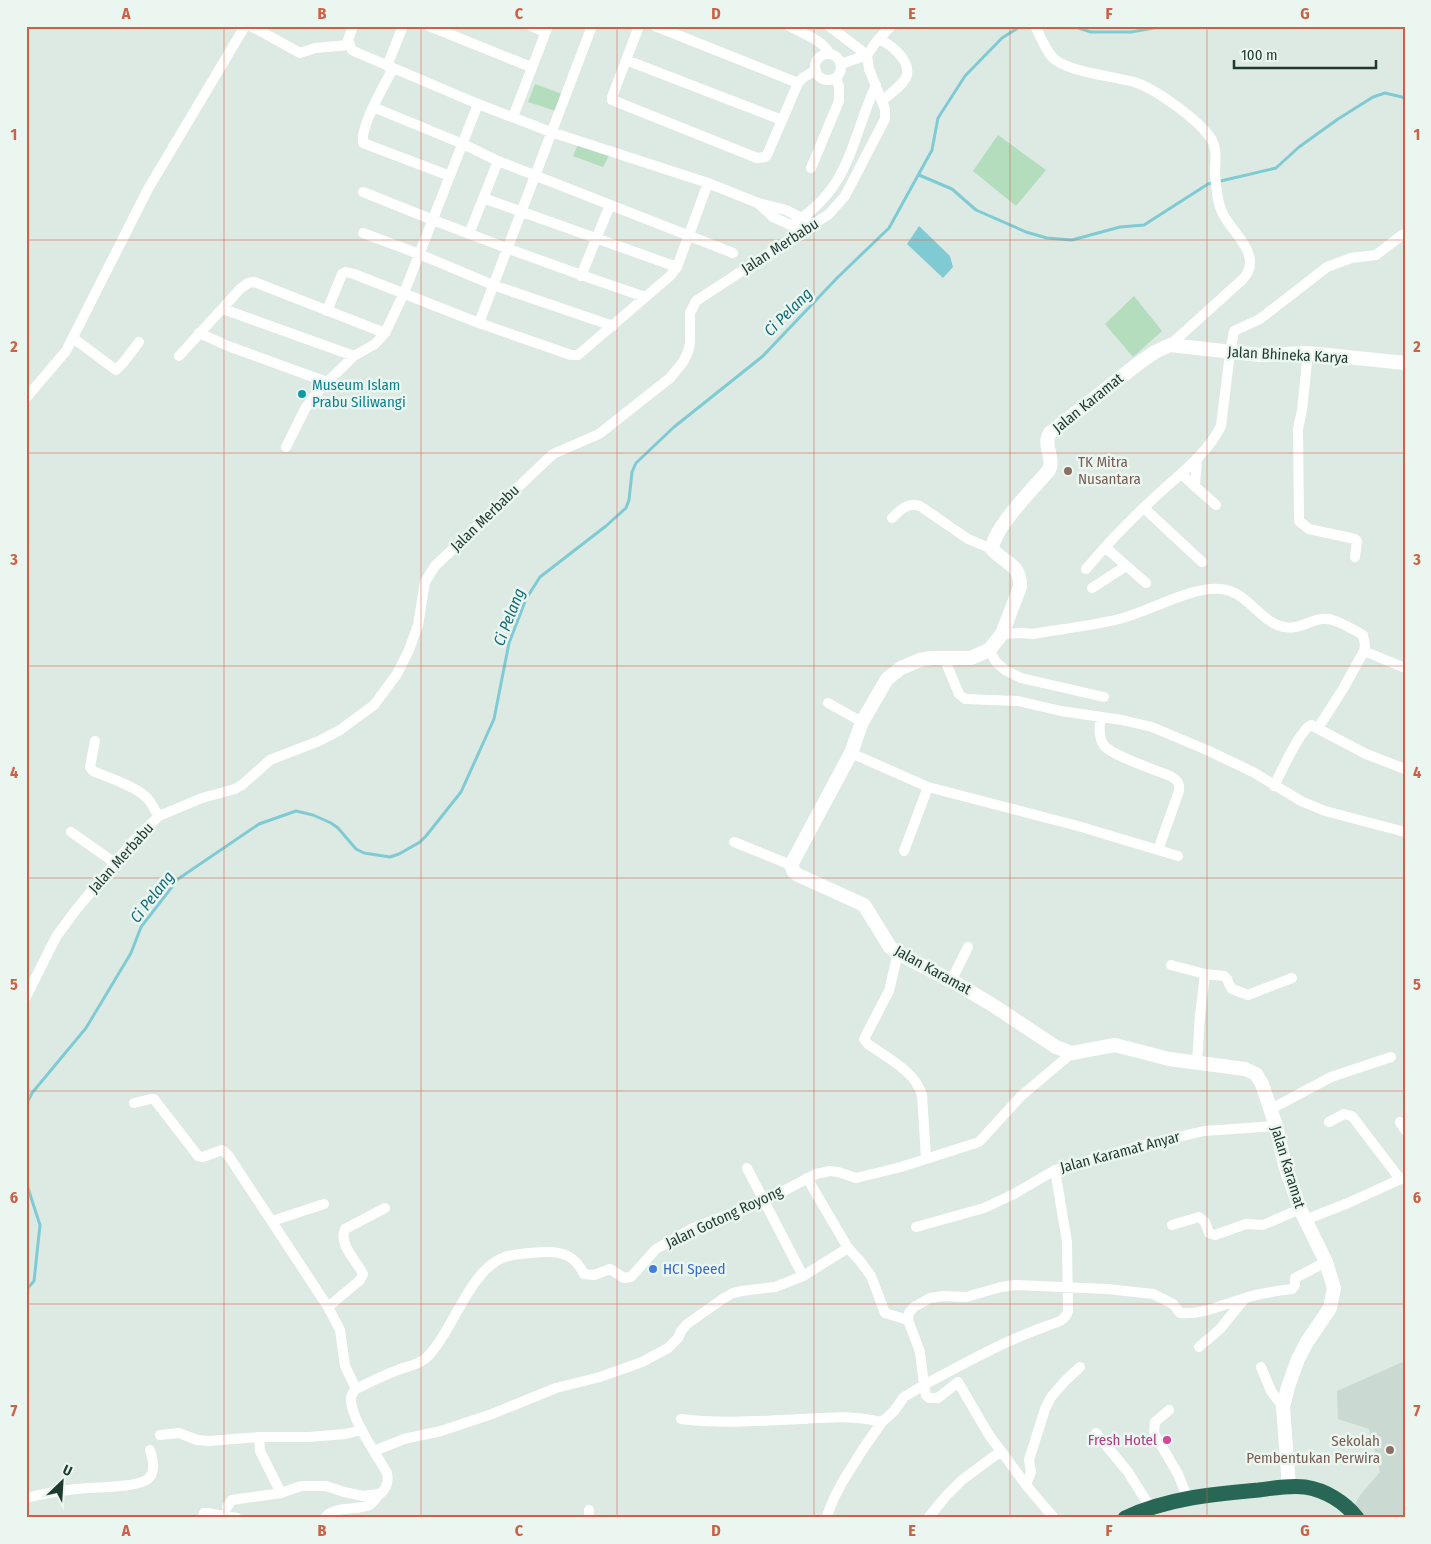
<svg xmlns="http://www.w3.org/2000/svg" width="1431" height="1544" viewBox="0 0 1431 1544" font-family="'Fira Sans Condensed',sans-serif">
<rect width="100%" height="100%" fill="#dceae3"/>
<path fill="#cad9d2" d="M1405 1361V1518H1346L1361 1494 1380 1472 1369 1429 1338 1419 1337 1391Z"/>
<path fill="#b3ddbc" d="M535 84 562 94 556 111 528 102Z
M998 135 1046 170 1016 206 973 171Z
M580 139 611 152 603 167 573 156Z
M1134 296 1162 331 1133 357 1105 324Z"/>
<path fill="#80cbd3" d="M919 226 950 256 953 267 943 278 907 244Z"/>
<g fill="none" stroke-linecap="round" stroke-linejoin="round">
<path stroke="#80cbd3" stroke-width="3" d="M1072 26 1091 32H1131L1165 26
M919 175 952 189 976 210 1026 232 1047 238 1072 240 1120 227 1144 225 1208 184 1276 168 1299 147 1338 119 1373 97 1385 93 1402 97 1405 99
M26 1105 32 1093 86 1028 131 953 141 927 178 879 259 824 296 811 313 815 331 823 338 828 356 849 364 853 390 857 399 854 420 842 426 836 461 792 494 719 509 643 526 599 540 577 606 526 626 508 629 500 632 472 636 463 674 427 763 356 837 278 889 228 932 150 938 118 965 76 1002 38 1021 26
M26 1182 40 1225 34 1281 26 1290"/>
<path stroke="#fff" stroke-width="10" d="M251 26 300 53 315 48 349 45
M353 26 348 40 352 50 358 53 478 104 551 132 708 183 758 203 786 210 813 224
M429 26 531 67
M531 26 545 32
M639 26 612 97V100L757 158 765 157 767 155 798 83 804 77 816 70
M655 26 798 83
M789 26C805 35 820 38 830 54
M829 26 867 55
M1035 26C1041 37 1047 55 1057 61 1076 73 1112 76 1134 82 1156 89 1196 118 1210 137 1218 148 1215 161 1215 173 1216 186 1217 203 1223 214 1233 234 1264 256 1243 279L1170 345
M879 40C890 43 910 60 907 75 904 85 889 94 882 101
M815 67a13 13 0 1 1 26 0a13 13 0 1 1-26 0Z
M626 60 782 120
M841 64 867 55
M387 66 403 26
M393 68C385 84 360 126 363 143L450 176
M373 107 463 144 498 161 733 253
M513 117 548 26
M811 168 839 101V87L836 77
M363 192C456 230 550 265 645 297
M483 198 677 267
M759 204 773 217 795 227
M791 225C851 189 850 142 876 85
M363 233 419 254 493 285 613 326
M469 234 498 161
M581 276 610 205
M223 309 354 356
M327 311 342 274 346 272 354 274 479 323 571 355H578L670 276 677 267 708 183
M479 323 592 26
M199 333 228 346 327 382
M73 338 116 370 123 363 139 342
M1308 353 1302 410 1298 429 1299 521 1309 529 1355 539 1357 541 1355 557
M179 356 240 289 248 283 254 282 385 333
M26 398 66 351 148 189 245 26
M286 447 306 407 321 388 354 356 375 344 385 333 404 293 478 104
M1181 474 1216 505
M1195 487 1197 458
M1144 508 1202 562
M892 518C901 510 907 502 920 506L968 539 992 549
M1105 547 1146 583
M1086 569C1107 544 1129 521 1153 499 1176 477 1207 455 1221 426L1230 353 1234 331 1260 319 1327 267 1351 258 1376 255 1402 235
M1092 588 1126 566
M1002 634 1023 633 1032 634C1061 629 1091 626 1119 619 1148 612 1192 586 1220 589 1248 591 1259 622 1284 627 1297 630 1309 621 1321 619 1335 617 1351 629 1363 635L1365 645 1364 651 1343 689 1318 728
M989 650 996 662 1005 670 1021 678 1104 697
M1364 651 1405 668
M944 658 959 694 965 699 1018 701 1061 711 1122 720 1152 727 1209 751 1253 772 1301 801 1325 811 1405 832
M828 703 862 722
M1100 717C1100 725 1098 736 1103 744 1109 755 1156 770 1170 776 1177 780 1180 782 1179 791L1158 850
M95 741 90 767 93 771C109 778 136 786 148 799 152 804 155 811 159 816
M851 753 928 787 1078 826 1178 856
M1274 786C1280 774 1300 730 1311 725L1366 754 1405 769
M71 832 115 863
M734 842 791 865
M904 851 928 787
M898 953 889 991 864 1039 868 1044C887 1058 915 1071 922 1095L926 1158
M1171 965 1205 974 1224 976 1227 979 1229 984 1232 989 1248 995 1292 978
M951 981 968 947
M26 997 56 937 75 911 135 839 159 816 202 798 235 789 242 785 270 760 319 741 340 730 374 705 397 674 409 650 418 625 425 582 435 566 553 454 599 434 670 378 683 362 688 352 690 343V313L696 301 829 214 845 196 885 119V109L869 69 867 55 876 42 891 26
M1197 1064 1200 1015 1205 974
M134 1103 151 1099H154L198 1156 203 1157 222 1150 228 1155 328 1307 340 1330 345 1366 356 1389
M1271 1109 1331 1077 1391 1057
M1329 1122 1344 1114 1352 1116 1400 1179
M1400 1122 1405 1130
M747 1168 803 1276
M807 1178 848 1248 860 1261 871 1276 885 1313 908 1320
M1305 1220 1348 1203 1405 1177
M272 1221 324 1204
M1172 1225 1199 1217 1205 1222 1209 1233 1215 1235 1246 1224 1263 1225 1300 1209
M916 1227 984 1208 1014 1194 1055 1170 1136 1147 1204 1131 1276 1126
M328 1307 360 1280 363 1274C357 1261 338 1245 345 1229L385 1208
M1199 1347 1220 1329 1245 1298
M1261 1367 1271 1391 1283 1407
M1169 1410 1155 1422 1154 1433 1178 1474 1188 1499
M681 1419C720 1424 762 1421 801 1419 831 1417 853 1415 882 1422
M1096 1433 1128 1472 1150 1507
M160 1435 179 1433 197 1440 209 1441 259 1437H309L345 1434 362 1430
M259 1437 260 1451 281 1493
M374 1451 404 1439 441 1431 492 1414 556 1388 600 1377 642 1362 668 1348 678 1338 681 1331 687 1324 724 1298 733 1293 742 1291 775 1287 803 1276 848 1248
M1001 1451 989 1435 958 1382 938 1398H929L926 1395 924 1385C963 1364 1002 1342 1044 1327 1054 1323 1065 1322 1068 1311L1067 1242 1055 1170
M1026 1485 1031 1472 1029 1460 1045 1409 1051 1397 1065 1381 1080 1367
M26 1498C42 1494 59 1491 76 1489 92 1487 137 1488 148 1479 156 1472 153 1459 150 1450
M227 1507 232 1500 281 1493 301 1486H326L344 1492 363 1496 378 1494
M202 1518 204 1513H207L237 1518
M325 1518C333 1505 357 1511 369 1505 374 1503 376 1497 380 1494 387 1488 389 1482 387 1473 378 1457 350 1417 351 1399 351 1395 353 1392 356 1389 370 1382 384 1375 398 1370 407 1366 419 1365 426 1358 453 1332 468 1273 502 1258 514 1253 531 1253 544 1252 563 1251 575 1256 584 1274L594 1275 610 1269 624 1278 631 1277 656 1249 691 1229 764 1201 816 1174 830 1171 838 1172 856 1178 901 1167 979 1142 1021 1096 1072 1053
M589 1518V1510
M826 1518 834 1498 843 1481 863 1449 882 1422 894 1411 904 1397 924 1385 920 1352 908 1320 909 1313 914 1307 930 1298 943 1296 966 1297 1001 1287 1015 1285 1107 1289 1153 1294 1173 1304 1180 1313C1203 1315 1224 1304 1245 1298 1260 1293 1276 1291 1292 1289L1295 1285V1278L1326 1262
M928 1518 946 1496 962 1480 1001 1451 1026 1485 1054 1518"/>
<path stroke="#fff" stroke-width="14" d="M1289 1487 1283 1407 1288 1387 1298 1359 1307 1342 1330 1308 1334 1288 1326 1262 1300 1209 1285 1165 1276 1126 1262 1084 1256 1074 1245 1069 1169 1059 1115 1045 1072 1053 1056 1047 991 1004 959 985 898 953 890 947 864 905 798 875 794 872 791 865 851 753 862 722 887 679 901 668 920 660 931 658H971L989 650 1002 634 1020 587C1021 564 1004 563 992 549 994 527 1034 488 1049 470 1055 458 1042 445 1050 433L1139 363 1155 352 1170 345 1260 355 1308 353 1405 363"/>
<path stroke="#286756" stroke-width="15" d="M1125 1518C1168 1498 1213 1494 1259 1490 1274 1488 1290 1485 1305 1487 1325 1490 1345 1502 1357 1518"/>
</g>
<path fill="none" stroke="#cd6145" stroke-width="1" stroke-opacity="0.55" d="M224 26V1518M421 26V1518M617 26V1518M814 26V1518M1010 26V1518M1207 26V1518M26 240H1405M26 453H1405M26 666H1405M26 878H1405M26 1091H1405M26 1304H1405"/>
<circle fill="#0f9aa8" stroke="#ecf6f1" stroke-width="2" cx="302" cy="394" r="5"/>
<g fill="#8d6e63" stroke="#ecf6f1" stroke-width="2">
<circle cx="1068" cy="471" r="5"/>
<circle cx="1390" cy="1450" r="5"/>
</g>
<circle fill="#3f7fe0" stroke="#ecf6f1" stroke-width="2" cx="653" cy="1269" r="5"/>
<circle fill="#d1479c" stroke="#ecf6f1" stroke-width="2" cx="1167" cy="1440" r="5"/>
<g text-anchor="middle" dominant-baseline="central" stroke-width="5" stroke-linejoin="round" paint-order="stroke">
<g font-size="15" fill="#1e3930" stroke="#ecf6f1">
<text transform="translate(780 246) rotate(-33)">Jalan Merbabu</text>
<text transform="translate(1288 355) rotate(3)">Jalan Bhineka Karya</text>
<text transform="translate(1088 403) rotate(-39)">Jalan Karamat</text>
<text transform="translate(485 518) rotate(-44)">Jalan Merbabu</text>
<text transform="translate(121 858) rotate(-48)">Jalan Merbabu</text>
<text transform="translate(933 970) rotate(29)">Jalan Karamat</text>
<text transform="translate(1120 1152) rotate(-15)">Jalan Karamat Anyar</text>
<text transform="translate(1288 1167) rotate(73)">Jalan Karamat</text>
<text transform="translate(724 1217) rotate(-25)">Jalan Gotong Royong</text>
</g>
<g font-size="15" fill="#0d838f" stroke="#ecf6f1" text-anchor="start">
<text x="312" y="385">Museum Islam<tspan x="312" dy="17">Prabu Siliwangi</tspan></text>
</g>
<g font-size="15" fill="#785e54" stroke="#ecf6f1" text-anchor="start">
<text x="1078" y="462">TK Mitra<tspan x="1078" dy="17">Nusantara</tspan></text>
<text x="1380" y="1441" text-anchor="end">Sekolah<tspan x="1380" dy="17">Pembentukan Perwira</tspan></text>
</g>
<g font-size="15" fill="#366cbe" stroke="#ecf6f1" text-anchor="start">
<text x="663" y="1269">HCI Speed</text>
</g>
<g font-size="15" fill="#b23c85" stroke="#ecf6f1" text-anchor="end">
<text x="1157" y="1440">Fresh Hotel</text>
</g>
<g font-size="16" font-style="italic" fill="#166d77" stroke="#ecf6f1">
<text transform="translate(788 312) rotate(-45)">Ci Pelang</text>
<text transform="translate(509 617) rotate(-69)">Ci Pelang</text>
<text transform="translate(152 897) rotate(-52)">Ci Pelang</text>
</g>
</g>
<rect width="1431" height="1544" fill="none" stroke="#ecf6f1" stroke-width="55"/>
<g transform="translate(62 1482) rotate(25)" stroke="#ecf6f1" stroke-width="4" paint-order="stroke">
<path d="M0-4L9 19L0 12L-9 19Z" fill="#1e3930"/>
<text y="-8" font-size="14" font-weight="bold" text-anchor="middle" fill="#1e3930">U</text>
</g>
<path d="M1234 60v8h142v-8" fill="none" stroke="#1e3930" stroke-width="2.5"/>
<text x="1241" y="60" font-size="15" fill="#1e3930" stroke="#ecf6f1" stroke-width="4" paint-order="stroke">100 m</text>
<rect x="28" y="28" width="1376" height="1488" fill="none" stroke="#cd6145" stroke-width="2"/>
<g font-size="16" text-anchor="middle" font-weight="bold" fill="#cd6145">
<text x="126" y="19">A</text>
<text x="322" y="19">B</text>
<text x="519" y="19">C</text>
<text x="716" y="19">D</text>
<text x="912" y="19">E</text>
<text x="1109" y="19">F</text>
<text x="1305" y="19">G</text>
<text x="14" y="140">1</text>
<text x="1417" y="140">1</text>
<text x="14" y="352">2</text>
<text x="1417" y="352">2</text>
<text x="14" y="565">3</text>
<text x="1417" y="565">3</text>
<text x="14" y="778">4</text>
<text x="1417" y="778">4</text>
<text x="14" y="990">5</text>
<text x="1417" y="990">5</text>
<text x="14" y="1203">6</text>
<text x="1417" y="1203">6</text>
<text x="14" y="1416">7</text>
<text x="1417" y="1416">7</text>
<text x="126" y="1536">A</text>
<text x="322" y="1536">B</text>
<text x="519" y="1536">C</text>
<text x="716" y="1536">D</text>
<text x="912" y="1536">E</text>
<text x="1109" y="1536">F</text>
<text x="1305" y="1536">G</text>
</g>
</svg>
